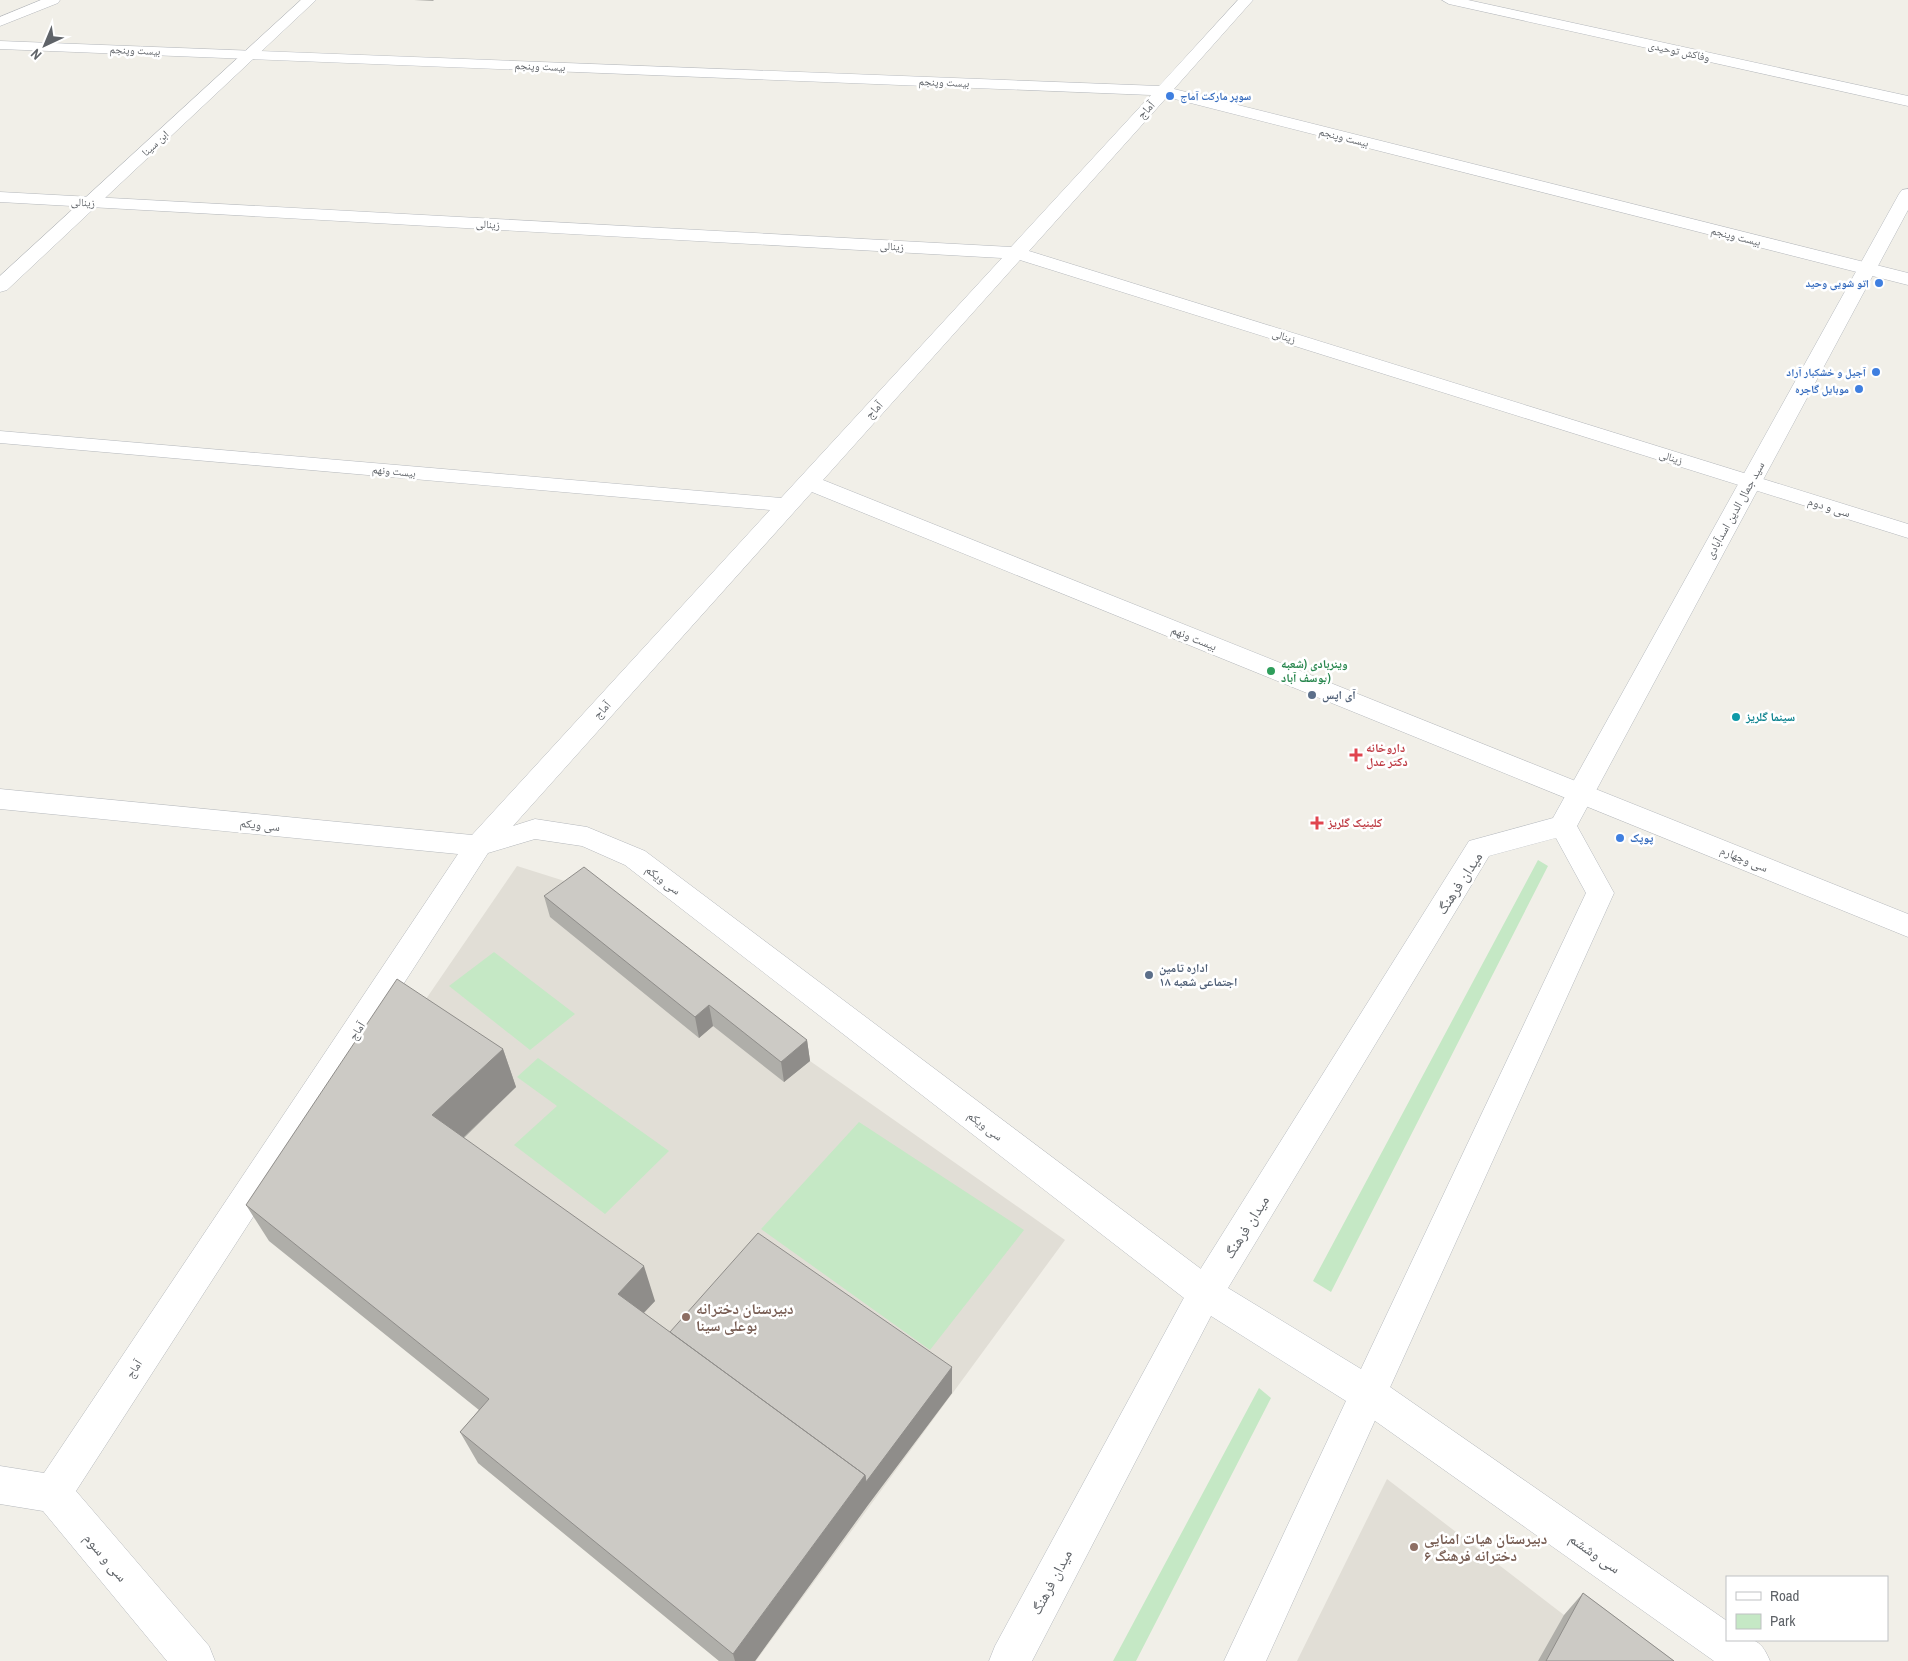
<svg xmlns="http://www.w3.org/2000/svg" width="1908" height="1661" viewBox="0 0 1908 1661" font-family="'Archivo Narrow','Noto Naskh Arabic',sans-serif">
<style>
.education{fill:#e1ded6}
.green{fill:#c5e8c5}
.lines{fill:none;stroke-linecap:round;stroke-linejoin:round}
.minor-casing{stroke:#b5b8bc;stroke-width:1}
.tertiary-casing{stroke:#b5b8bc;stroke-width:1}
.secondary-casing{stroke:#b6babf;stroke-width:1}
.minor{fill:#fff;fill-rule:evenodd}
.tertiary{fill:#fff;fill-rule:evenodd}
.secondary{fill:#fff;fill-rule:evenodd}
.wall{fill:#afaea9}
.shaded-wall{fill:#8f8d8a}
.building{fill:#cccac5;stroke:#8f8d8a}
.shop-dot{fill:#3f7fe0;stroke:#fff;stroke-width:2}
.leisure-dot{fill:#2e9e5b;stroke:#fff;stroke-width:2}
.service-dot{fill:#5c6f8a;stroke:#fff;stroke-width:2}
.culture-dot{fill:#0f9aa8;stroke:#fff;stroke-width:2}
.health-dot{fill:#e0444e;stroke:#fff;stroke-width:2}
.education-dot{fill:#8d6e63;stroke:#fff;stroke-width:2}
.labels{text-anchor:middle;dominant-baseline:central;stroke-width:5;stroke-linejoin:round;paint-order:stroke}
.far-street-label{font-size:11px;fill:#5f6368;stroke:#fff}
.far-shop-label{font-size:11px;font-weight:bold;fill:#366cbe;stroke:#fff;text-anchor:end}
.street-label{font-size:12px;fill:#5f6368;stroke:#fff}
.leisure-label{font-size:12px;font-weight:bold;fill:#27864d;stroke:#fff;text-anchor:start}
.service-label{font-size:12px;font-weight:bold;fill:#4e5e75;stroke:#fff;text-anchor:start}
.culture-label{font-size:12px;font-weight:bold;fill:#0d838f;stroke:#fff;text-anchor:start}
.health-label{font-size:12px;font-weight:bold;fill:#be3a42;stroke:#fff;text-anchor:start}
.shop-label{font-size:12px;font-weight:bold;fill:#366cbe;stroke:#fff;text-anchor:start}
.near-street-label{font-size:15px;fill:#5f6368;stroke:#fff}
.near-education-label{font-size:15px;font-weight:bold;fill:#785e54;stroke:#fff;text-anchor:start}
</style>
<rect width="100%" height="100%" fill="#f1efe8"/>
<path class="education" d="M517,866L590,889L810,1061L1065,1240L756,1661H719L478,1463L506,1432L413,1018Z
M1387,1479L1564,1615L1625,1661H1297Z"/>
<path class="green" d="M1538,860L1548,866L1331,1292L1313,1281Z
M494,952L575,1014L530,1050L449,986Z
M538,1058L669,1151L605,1214L514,1145L557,1106L517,1077Z
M859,1122L1024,1230L930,1350L761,1229Z
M1259,1388L1271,1398L1136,1661H1113Z"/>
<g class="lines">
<g class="minor-casing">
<path id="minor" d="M1238,0H1253L1174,89L1908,273V285L1167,97L1029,251L1908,524V538L1020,260L823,480L1908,914V937L812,492L513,826L535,819L587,827L645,851L1217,1281L1223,1293L1217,1305L1205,1309L1193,1305L625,865L582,846L535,839L488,853L76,1491L209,1646L215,1661H167L43,1511L0,1504V1466L44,1473L458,854L0,809V789L472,835L770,510L0,443V431L781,498L1002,258L0,202V192L1011,247L1151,95L0,49V41L1159,86Z
M1442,0H1468L1908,96V106L1449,4Z
M1367,1375L1380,1380L1727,1621V1640C1752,1640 1759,1635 1770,1661H1714L1354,1406L1349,1393L1354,1380Z"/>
</g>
<g class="tertiary-casing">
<path id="tertiary" d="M41,0H60L58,3L0,26V17Z
M301,0H316L7,290L0,292V276Z"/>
</g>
<g class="secondary-casing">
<path id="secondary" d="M1908,189V210L1577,826L1614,893L1266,1661H1224L1346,1401L1211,1316L1032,1661H989L995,1646L1193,1281L1469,841L1553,818L1899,194L1902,190ZM1556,838L1586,893L1361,1369L1228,1288L1489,856Z"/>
</g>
<use href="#minor" class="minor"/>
<use href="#tertiary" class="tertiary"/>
<use href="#secondary" class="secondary"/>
</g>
<path class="wall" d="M414,0H434L433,1Z
M544,896L807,1040L810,1061L784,1082L713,1026L699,1038L550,917Z
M503,1049L516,1087L464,1138L655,1301L644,1313L670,1332L952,1393L868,1505L755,1661H719L478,1463L460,1432L479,1410L269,1241L246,1205Z
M1583,1593L1674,1661H1538L1564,1615Z"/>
<path class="shaded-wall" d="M709,1005L713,1026L699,1038L695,1017Z
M807,1040L810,1061L784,1082L781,1062Z
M503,1049L516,1087L448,1152L432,1115Z
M644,1266L655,1301L629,1328L618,1294Z
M952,1367V1393L868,1505L755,1661H735L733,1654L865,1475Z"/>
<path class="building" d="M584,867L807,1040L781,1062L709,1005L695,1017L544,896Z
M397,979L503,1049L432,1115L644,1266L618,1294L865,1475L733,1654L460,1432L489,1399L246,1205Z
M758,1233L952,1367L866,1482L865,1475L670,1332Z
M1583,1593L1674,1661H1546Z"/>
<g class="shop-dot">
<circle cx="1170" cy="96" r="5"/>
<circle cx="1879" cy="283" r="5"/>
<circle cx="1876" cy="372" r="5"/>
<circle cx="1859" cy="389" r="5"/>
<circle cx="1620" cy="838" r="5"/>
</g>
<circle class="leisure-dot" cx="1271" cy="671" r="5"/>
<g class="service-dot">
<circle cx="1312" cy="695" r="5"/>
<circle cx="1149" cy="975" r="5"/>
</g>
<circle class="culture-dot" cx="1736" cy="717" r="5"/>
<g class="health-dot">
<path d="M1353.5 747.5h5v5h5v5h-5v5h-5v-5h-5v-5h5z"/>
<path d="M1314.5 815.5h5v5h5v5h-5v5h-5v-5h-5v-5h5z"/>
</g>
<g class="education-dot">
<circle cx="686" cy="1317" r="5"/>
<circle cx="1414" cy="1547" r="5"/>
</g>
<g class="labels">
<g class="far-street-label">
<text transform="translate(135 50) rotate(2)">بیست وپنجم</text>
<text transform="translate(1679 51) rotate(12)">وفاکش توحیدی</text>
<text transform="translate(540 66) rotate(2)">بیست وپنجم</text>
<text transform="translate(944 82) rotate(2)">بیست وپنجم</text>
<text transform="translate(1344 137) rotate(14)">بیست وپنجم</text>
<text transform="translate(155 143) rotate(-43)">ابن سینا</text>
<text transform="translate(83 202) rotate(3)">زینالی</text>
<text transform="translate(488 224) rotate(3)">زینالی</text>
<text transform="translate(1736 236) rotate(14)">بیست وپنجم</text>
<text transform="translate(892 246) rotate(3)">زینالی</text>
<text transform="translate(1284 336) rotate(17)">زینالی</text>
<text transform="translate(1671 457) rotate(17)">زینالی</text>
<text transform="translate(394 471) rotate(5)">بیست ونهم</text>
</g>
<g class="far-shop-label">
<text x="1180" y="96" text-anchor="start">سوپر مارکت آماج</text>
<text x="1869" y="283">اتو شویی وحید</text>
<text x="1866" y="372">آجیل و خشکبار آراد</text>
<text x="1849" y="389">موبایل گاجره</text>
</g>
<g class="street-label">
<text transform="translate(1146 110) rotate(-48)">آماج</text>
<text transform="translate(874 410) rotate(-48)">آماج</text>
<text transform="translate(1829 507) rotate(17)">سی و دوم</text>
<text transform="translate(1735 510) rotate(-61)">سید جمال الدین اسدآبادی</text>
<text transform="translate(1194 638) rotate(22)">بیست ونهم</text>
<text transform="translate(602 710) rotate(-48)">آماج</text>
<text transform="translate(260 825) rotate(6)">سی ویکم</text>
<text transform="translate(1744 859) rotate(22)">سی وچهارم</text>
<text transform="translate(663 880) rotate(37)">سی ویکم</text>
<text transform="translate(357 1031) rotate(-57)">آماج</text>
<text transform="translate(985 1126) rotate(37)">سی ویکم</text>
<text transform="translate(134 1369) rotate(-57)">آماج</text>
</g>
<g class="leisure-label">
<text x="1281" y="664">وینربادی (شعبه<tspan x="1281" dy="14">یوسف آباد)</tspan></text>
</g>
<g class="service-label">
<text x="1322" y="695">آی اپس</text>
<text x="1159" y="968">اداره تامین<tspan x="1159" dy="14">اجتماعی شعبه ۱۸</tspan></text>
</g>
<g class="culture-label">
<text x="1746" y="717">سینما گلریز</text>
</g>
<g class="health-label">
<text x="1366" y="748">داروخانه<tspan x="1366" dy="14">دکتر عدل</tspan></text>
<text x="1328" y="823">کلینیک گلریز</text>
</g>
<g class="shop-label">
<text x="1630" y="838">پوپک</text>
</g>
<g class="near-street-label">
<text transform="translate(1459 883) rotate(-57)">میدان فرهنگ</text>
<text transform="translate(1246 1227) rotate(-58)">میدان فرهنگ</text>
<text transform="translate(1595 1553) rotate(35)">سی وششم</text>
<text transform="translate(106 1557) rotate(50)">سی و سوم</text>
<text transform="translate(1051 1582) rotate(-62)">میدان فرهنگ</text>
</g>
<g class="near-education-label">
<text x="696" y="1308">دبیرستان دخترانه<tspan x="696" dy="17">بوعلی سینا</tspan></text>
<text x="1424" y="1538">دبیرستان هیات امنایی<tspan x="1424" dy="17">دخترانه فرهنگ ۶</tspan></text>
</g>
</g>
<rect x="1726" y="1576" width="162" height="65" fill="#ffffff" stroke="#bfc1c3"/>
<rect x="1736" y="1592" width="25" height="8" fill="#ffffff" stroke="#bfc1c3"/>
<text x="1770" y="1601" font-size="15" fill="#5f6368">Road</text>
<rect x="1736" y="1614" width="25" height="15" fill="#c5e8c5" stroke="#bfc1c3"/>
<text x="1770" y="1626" font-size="15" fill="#5f6368">Park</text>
<g transform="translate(45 45) rotate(224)" stroke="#ffffff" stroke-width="4" paint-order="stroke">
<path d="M0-4L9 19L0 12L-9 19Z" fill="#5f6368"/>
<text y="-8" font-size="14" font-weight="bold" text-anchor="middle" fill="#5f6368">N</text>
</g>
</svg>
